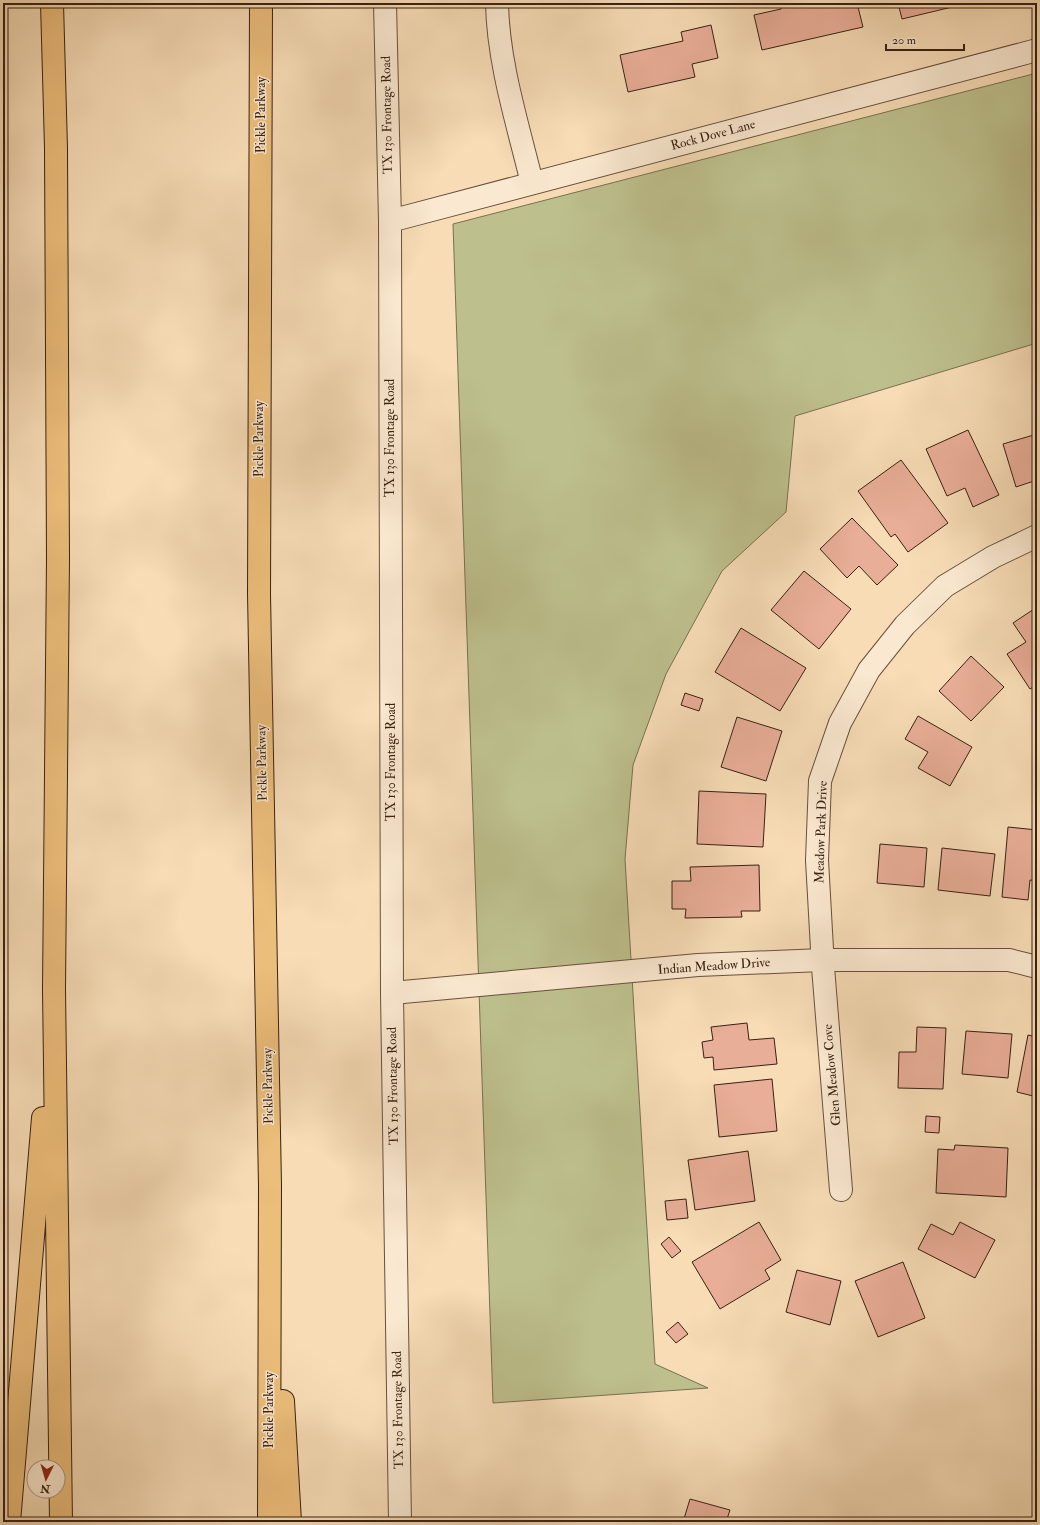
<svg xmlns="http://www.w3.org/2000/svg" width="1040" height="1525" viewBox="0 0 1040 1525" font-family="'IM FELL Double Pica',serif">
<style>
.green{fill:#bdc08d;stroke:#7a7050}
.building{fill:#e9ae98;stroke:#382113}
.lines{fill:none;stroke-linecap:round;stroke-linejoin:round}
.minor-casing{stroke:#68503c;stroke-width:24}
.highway-casing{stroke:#382113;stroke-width:24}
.minor{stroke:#fae8d0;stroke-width:22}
.highway{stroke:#ecbe7b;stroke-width:22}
.labels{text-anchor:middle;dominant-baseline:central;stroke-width:3;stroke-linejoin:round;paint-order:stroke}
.street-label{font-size:13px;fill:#382113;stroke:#fae8d0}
</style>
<rect width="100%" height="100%" fill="#f7dcb6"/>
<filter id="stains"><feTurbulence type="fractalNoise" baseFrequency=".005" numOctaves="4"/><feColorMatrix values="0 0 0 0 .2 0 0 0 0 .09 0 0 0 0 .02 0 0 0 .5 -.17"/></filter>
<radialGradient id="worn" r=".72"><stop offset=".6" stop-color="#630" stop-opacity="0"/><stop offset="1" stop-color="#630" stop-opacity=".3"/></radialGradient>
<path class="green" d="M1037,73V343L795,416L786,512L722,571L666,674L633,765L625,859L655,1364L708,1388L493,1403L453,224Z"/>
<path class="building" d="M780,3H857L863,27L762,50L754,15L781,9Z
M898,3H969L902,19Z
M711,25L718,58L692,64L695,77L628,92L620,55L683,41L681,32Z
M968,430L999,495L973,507L965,488L947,496L926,449Z
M1037,434V480L1016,487L1003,444Z
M901,460L948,523L908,552L895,534L891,537L858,491Z
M852,518L898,565L877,585L859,566L847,578L820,549Z
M804,571L851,609L819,649L771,610Z
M1034,609L1037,613V685L1030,689L1007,654L1026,642L1013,623Z
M741,628L806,668L780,711L715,672Z
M971,656L1004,687L971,721L939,691Z
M685,693L703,699L699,711L681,705Z
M918,716L972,747L950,786L918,768L928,752L905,739Z
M737,717L782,731L766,781L721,767Z
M699,791L766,794L763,847L697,844Z
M1008,827L1037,830V881L1030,880L1028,900L1002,897Z
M880,844L927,848L924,887L877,883Z
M942,848L995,854L990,896L938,890Z
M759,865L760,911H741L742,917L685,918L686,909H672V881H691L690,867Z
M747,1023L749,1040L774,1038L777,1064L714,1070L713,1057L704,1058L702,1042L713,1040L711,1027Z
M917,1027L946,1028L943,1089L898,1088L899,1052H916Z
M966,1031L1012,1034L1008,1078L962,1074Z
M1028,1035L1037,1037V1097L1017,1092Z
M772,1079L777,1131L719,1137L714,1085Z
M926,1116L940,1117L939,1133L925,1132Z
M955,1145L1008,1148L1006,1197L936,1193L938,1149L954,1150Z
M748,1151L755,1201L695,1210L688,1160Z
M686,1199L688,1218L667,1220L665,1201Z
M759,1222L781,1260L765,1270L770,1279L720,1309L692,1262Z
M960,1222L995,1240L975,1278L918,1249L931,1224L953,1235Z
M669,1237L681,1251L672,1258L661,1244Z
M903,1262L925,1318L878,1337L855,1281Z
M797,1270L841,1281L830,1325L786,1312Z
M678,1322L688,1334L676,1343L666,1332Z
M690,1499L730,1510L726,1522H683Z"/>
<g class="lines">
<g class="minor-casing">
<path id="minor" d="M385,3L390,221L392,993L400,1522
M497,3C498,63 518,125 532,183
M390,221L1037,50
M392,993L698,965L822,960H1009L1037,967
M841,1190L823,967L817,860L820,781L840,723L869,670L905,625L945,586L993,557L1037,536"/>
</g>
<g class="highway-casing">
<path id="highway" d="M52,3L56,148L58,558L54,989L61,1522
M261,3L259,594L270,1186L269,1522
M283,1401L290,1522
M9,1522L43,1118"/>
</g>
<use href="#minor" class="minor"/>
<use href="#highway" class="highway"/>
</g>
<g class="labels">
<g class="street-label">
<text transform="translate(261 115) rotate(-90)">Pickle Parkway</text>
<text transform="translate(387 115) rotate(-91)">TX 130 Frontage Road</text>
<text transform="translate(713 135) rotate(-15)">Rock Dove Lane</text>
<text transform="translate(390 438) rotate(-90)">TX 130 Frontage Road</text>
<text transform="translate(259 439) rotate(-90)">Pickle Parkway</text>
<text transform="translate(391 762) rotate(-90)">TX 130 Frontage Road</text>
<text transform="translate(262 763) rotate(-91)">Pickle Parkway</text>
<text transform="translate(821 832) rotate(-88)">Meadow Park Drive</text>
<text transform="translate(714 966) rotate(-4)">Indian Meadow Drive</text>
<text transform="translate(832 1075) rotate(-95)">Glen Meadow Cove</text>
<text transform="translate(268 1086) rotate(-91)">Pickle Parkway</text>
<text transform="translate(393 1086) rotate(-91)">TX 130 Frontage Road</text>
<text transform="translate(269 1410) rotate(-90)">Pickle Parkway</text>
<text transform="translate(398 1410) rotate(-91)">TX 130 Frontage Road</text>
</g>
</g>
<rect width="1040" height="1525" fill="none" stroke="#f7dcb6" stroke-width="16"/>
<rect x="4" y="4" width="1032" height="1517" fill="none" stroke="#382113" stroke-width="2"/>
<rect x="8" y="8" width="1024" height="1509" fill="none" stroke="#382113"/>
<g transform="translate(46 1479) rotate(185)"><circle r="19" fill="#fae8d0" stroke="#ac9884"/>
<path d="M0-3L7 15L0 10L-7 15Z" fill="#8f2418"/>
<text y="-6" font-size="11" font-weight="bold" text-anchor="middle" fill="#382113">N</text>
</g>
<path d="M886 44v6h78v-6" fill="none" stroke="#382113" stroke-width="2"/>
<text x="892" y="44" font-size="12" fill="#382113" stroke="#fae8d0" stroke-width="3" paint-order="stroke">20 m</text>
<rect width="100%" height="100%" filter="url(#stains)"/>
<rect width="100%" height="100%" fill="url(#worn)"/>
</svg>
